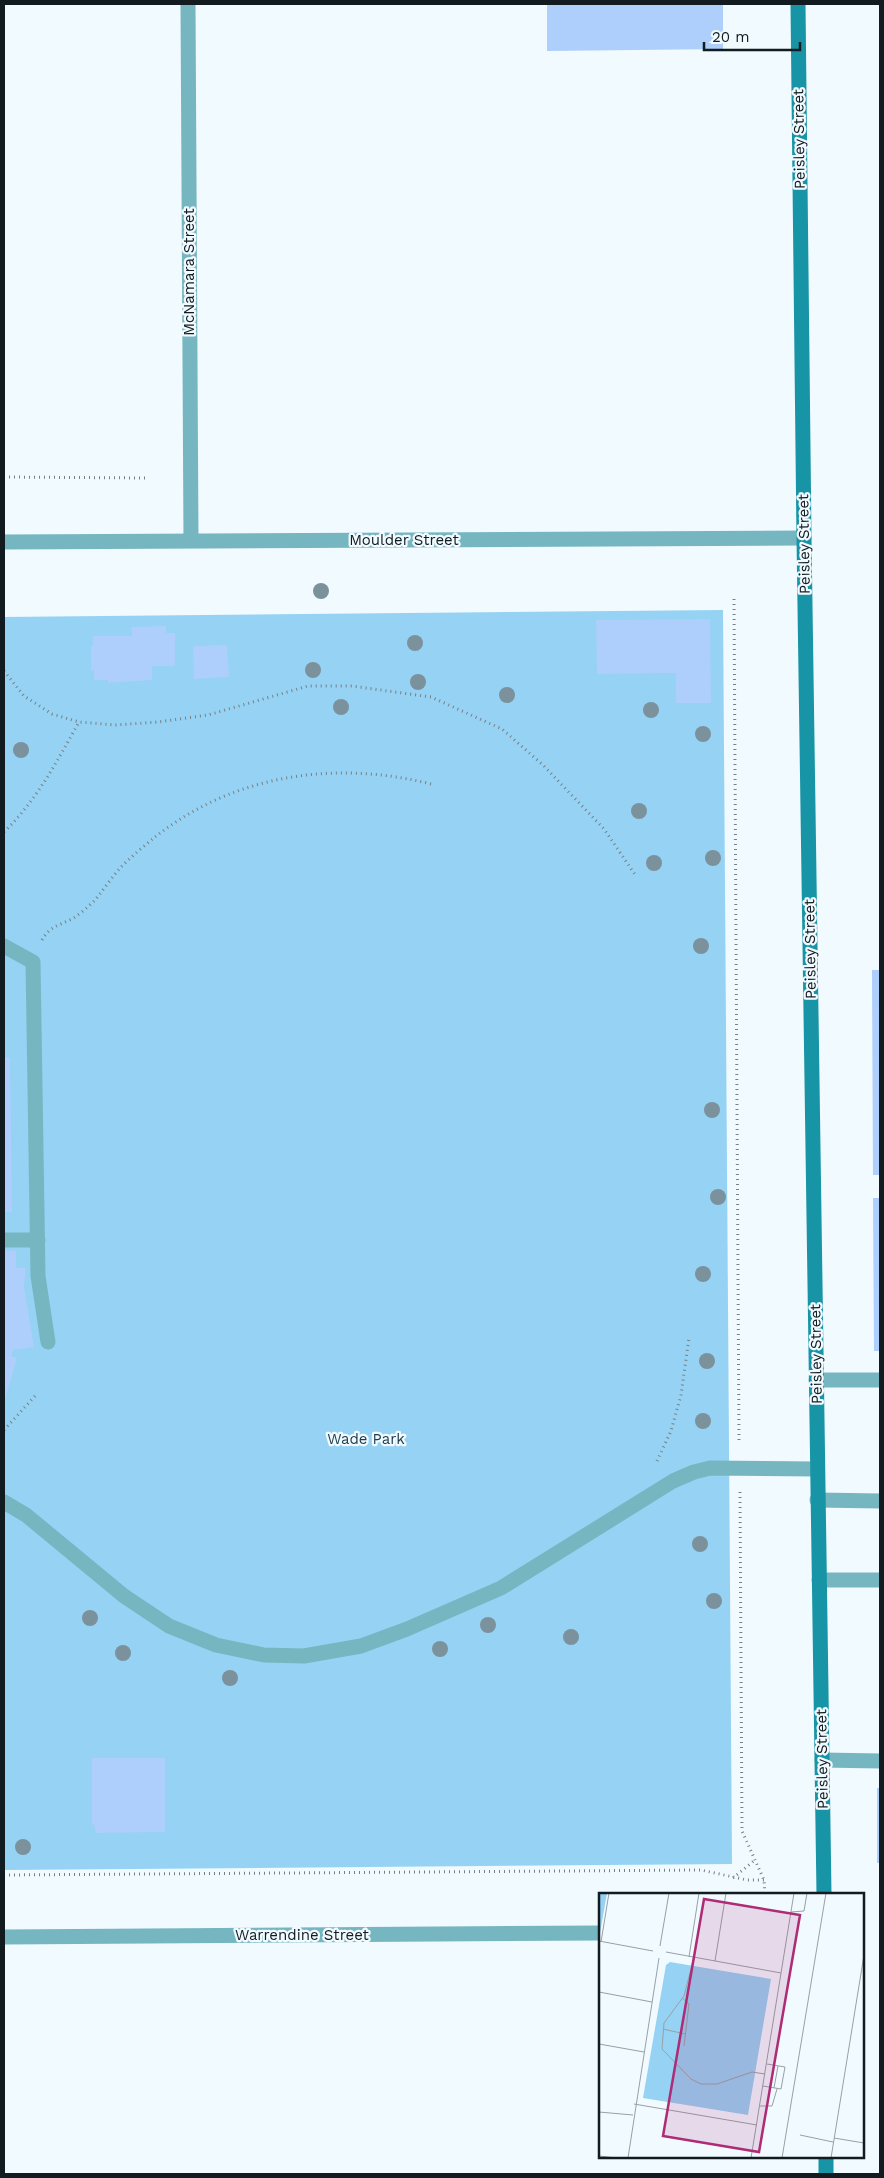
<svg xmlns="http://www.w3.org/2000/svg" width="884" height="2178" viewBox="0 0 884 2178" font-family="'Work Sans',sans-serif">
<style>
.green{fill:#95d2f4}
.building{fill:#aecefb}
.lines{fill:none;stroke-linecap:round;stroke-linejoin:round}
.path{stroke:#778185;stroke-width:3;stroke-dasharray:1 4;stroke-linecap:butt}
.service{stroke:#76b6c1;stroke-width:15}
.minor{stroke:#76b6c1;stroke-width:15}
.secondary{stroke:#1794a5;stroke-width:15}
.tree{fill:#7b919c}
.labels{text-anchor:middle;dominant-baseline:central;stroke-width:4.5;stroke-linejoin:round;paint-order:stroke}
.street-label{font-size:15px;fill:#121b1f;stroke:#f0faff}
.park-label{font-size:15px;fill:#1b3b4b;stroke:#f0faff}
.inset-road{fill:none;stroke:#97a1a5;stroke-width:1}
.view{fill:#ae2b75;fill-opacity:0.15;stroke:#ae2b75;stroke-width:2.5}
.inset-edge{fill:none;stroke:#121b1f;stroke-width:2.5}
</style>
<rect width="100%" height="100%" fill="#f0faff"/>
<path class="green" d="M723,610L732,1864L4,1870V617Z"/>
<path class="building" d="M547,4H723V49L547,51Z
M710,619L711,703H676V673L597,674L596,620Z
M166,626V633H175V666H152V680L108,683V680H94V670L91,671V646H93V636H132L131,627Z
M227,645L229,677L194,679L193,646Z
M872,970H880V1175H873Z
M10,1057L12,1212H4V1058Z
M873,1198H880V1351H874Z
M16,1250V1268H26L24,1286L34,1347L13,1350L11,1356L17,1358L4,1403V1251Z
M92,1758H165V1832L96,1833L94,1824L92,1825Z
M877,1788H880V1863H877Z"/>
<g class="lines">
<path class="path" d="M4,477L146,478
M734,599L739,1443
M4,671L24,696L52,714L79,722L115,725L158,722L208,715L308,686H352L431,697L502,729L543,765L604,829L636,876
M4,832C37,800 57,761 79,722
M42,940C49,927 59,925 72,919C80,914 88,907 95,900C104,889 112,877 121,867C131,857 144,846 155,837C235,774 335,760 431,784
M4,1430L36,1395
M657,1461L671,1431L681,1395L689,1338
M740,1492L742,1831L764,1880L765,1894
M4,1875L701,1870L747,1880H764
M733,1878L755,1860"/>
<path class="service" d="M4,946L33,962L38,1276L48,1342
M4,1240H38
M816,1380H880
M817,1500L880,1501
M4,1502L26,1515L124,1596L169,1626L216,1645L264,1655L304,1656L361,1646L407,1629L501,1588L673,1481L694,1472L710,1468L817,1469
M819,1580H880
M822,1760L880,1761"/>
<path class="minor" d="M188,4L191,541
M4,542L804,538
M4,1937L600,1933"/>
<path class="secondary" d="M798,4L804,538L824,1894
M826,2157V2174"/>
</g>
<g class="tree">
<circle cx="321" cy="591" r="8"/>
<circle cx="415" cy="643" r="8"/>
<circle cx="313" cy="670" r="8"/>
<circle cx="418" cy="682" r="8"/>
<circle cx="507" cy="695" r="8"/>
<circle cx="341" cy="707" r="8"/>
<circle cx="651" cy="710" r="8"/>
<circle cx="703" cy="734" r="8"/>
<circle cx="21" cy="750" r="8"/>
<circle cx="639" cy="811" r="8"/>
<circle cx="713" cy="858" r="8"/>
<circle cx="654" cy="863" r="8"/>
<circle cx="701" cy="946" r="8"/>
<circle cx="712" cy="1110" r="8"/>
<circle cx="718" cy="1197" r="8"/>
<circle cx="703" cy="1274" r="8"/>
<circle cx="707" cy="1361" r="8"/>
<circle cx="703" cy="1421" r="8"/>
<circle cx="700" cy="1544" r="8"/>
<circle cx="714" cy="1601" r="8"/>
<circle cx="90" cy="1618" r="8"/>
<circle cx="488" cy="1625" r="8"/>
<circle cx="571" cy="1637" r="8"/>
<circle cx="440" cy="1649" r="8"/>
<circle cx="123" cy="1653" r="8"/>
<circle cx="230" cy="1678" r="8"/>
<circle cx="23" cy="1847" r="8"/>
</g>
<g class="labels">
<g class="street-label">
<text transform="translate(799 139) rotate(-91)">Peisley Street</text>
<text transform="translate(189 272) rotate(-90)">McNamara Street</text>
<text x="404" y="540">Moulder Street</text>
<text transform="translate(804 544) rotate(-91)">Peisley Street</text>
<text transform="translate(810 949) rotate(-91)">Peisley Street</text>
<text transform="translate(816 1354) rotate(-91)">Peisley Street</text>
<text transform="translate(822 1759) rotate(-91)">Peisley Street</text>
<text x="302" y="1935">Warrendine Street</text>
</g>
<g class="park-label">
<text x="366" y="1439">Wade Park</text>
</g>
</g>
<g transform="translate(599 1893)">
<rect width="265" height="265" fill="#f0faff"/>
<path d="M0,0H8L1,40H0ZM71,69L172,86L149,222L44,205L67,72Z" fill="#95d2f4"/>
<path class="inset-road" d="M192,19L205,18L208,0M0,48L54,58M2,49L10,0M61,53L70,0M67,59L182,80M90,64L100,0M95,64L85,103L65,130L63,156L92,186L102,191H118L153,179L166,181M116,68L127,0M0,99L53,109M83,105L90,111L85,153M64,136L86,141M0,151L45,159M164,193L182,196L186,174L168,171M175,195L179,173M35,211L158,232M161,213H173L178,196M0,219L34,222M201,242L234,249M235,245L265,250M0,263L18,265M29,265L60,65M152,265L195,0M183,265L227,0M232,265L265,62"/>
<path class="view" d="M105,6L201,22L160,259L64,243Z"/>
<rect width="265" height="265" class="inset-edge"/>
</g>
<rect width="884" height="2178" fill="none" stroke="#121b1f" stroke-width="10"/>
<path d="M704 42v8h96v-8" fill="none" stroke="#121b1f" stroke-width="2.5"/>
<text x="712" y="42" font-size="15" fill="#121b1f" stroke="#f0faff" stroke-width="4" paint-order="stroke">20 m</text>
</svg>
